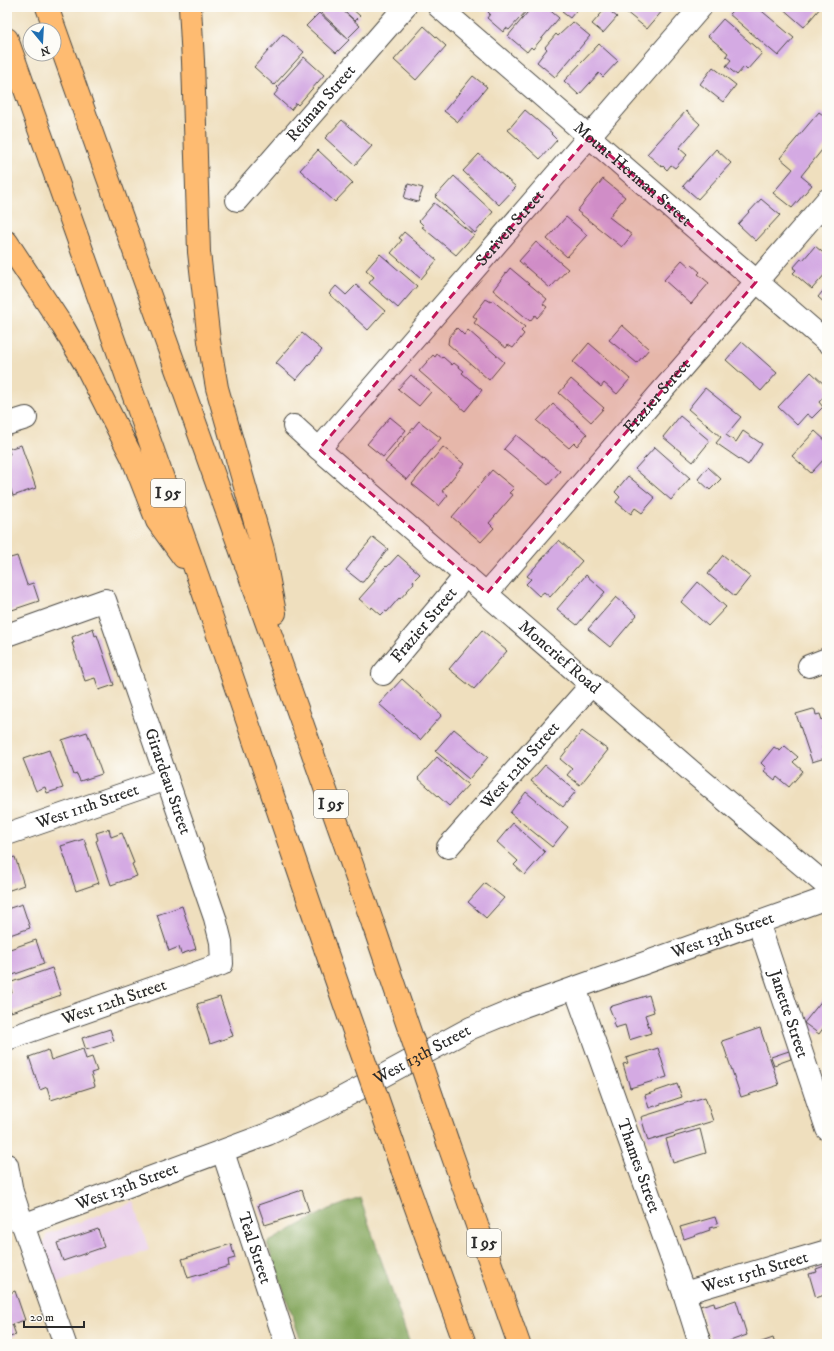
<svg xmlns="http://www.w3.org/2000/svg" width="834" height="1351" viewBox="0 0 834 1351" font-family="'IM FELL DW Pica',serif">
<style>
.built{fill:#ebd1eb}
.forest{fill:#83a65c;stroke:#576844}
.building{fill:#d4aae3}
.lines{fill:none;stroke-linecap:round;stroke-linejoin:round}
.service-casing{stroke:#484641;stroke-width:12}
.minor-casing{stroke:#484641;stroke-width:24}
.tertiary-casing{stroke:#484641;stroke-width:24}
.motorway-casing{stroke:#484641;stroke-width:24}
.service{stroke:#fff;stroke-width:11}
.minor{stroke:#fff;stroke-width:22}
.tertiary{stroke:#fff;stroke-width:22}
.motorway{stroke:#febb71;stroke-width:22}
.motorway-bridge-casing{stroke:#484641;stroke-width:24;stroke-linecap:butt}
.motorway-bridge{stroke:#febb71;stroke-width:22}
.marked{fill:#c2185b;fill-opacity:0.2;stroke:#c2185b;stroke-width:3;stroke-dasharray:8 5;stroke-linejoin:round}
.labels{text-anchor:middle;dominant-baseline:central;stroke-width:3.5;stroke-linejoin:round;paint-order:stroke}
.shield{fill:#fdfcf7;stroke:#6a6a68;stroke-width:1}
.shield-label{font-size:16px;font-weight:bold;fill:#2b2b2b}
.street-label{font-size:17px;fill:#2b2b2b;stroke:#fdfcf7}
</style>
<rect width="100%" height="100%" fill="#fdfcf7"/>
<filter id="ink" filterUnits="userSpaceOnUse"><feTurbulence type="fractalNoise" baseFrequency=".025" numOctaves="2"/><feDisplacementMap in="SourceGraphic" scale="8" xChannelSelector="R" yChannelSelector="G"/><feConvolveMatrix kernelMatrix="1 2 1 2 8 2 1 2 1" color-interpolation-filters="sRGB"/></filter>
<filter id="wash" filterUnits="userSpaceOnUse"><feTurbulence type="fractalNoise" baseFrequency=".012" numOctaves="4" result="noise"/><feDisplacementMap in="SourceGraphic" scale="16" xChannelSelector="R" yChannelSelector="G"/><feGaussianBlur stdDeviation="0.9" result="paint"/><feColorMatrix in="noise" values="0 0 0 0 0 0 0 0 0 0 0 0 0 0 0 0 0 1.4 0 .05"/><feComposite in="paint" operator="in"/></filter>
<g filter="url(#wash)">
<rect width="100%" height="100%" fill="#efdfbe"/>
<path class="built" d="M134,1202L149,1250L54,1284L41,1248L47,1234Z"/>
<path class="forest" d="M360,1198L410,1344H302L267,1243L327,1210Z"/>
<g id="blocks">
<path class="building" d="M324,7H339L360,26L348,38L320,12Z
M340,7H350L360,16L355,21Z
M492,7H530L509,30L506,28L503,32L487,18L490,14L488,12Z
M532,7H546L559,18L533,49L531,47L527,52L508,36Z
M566,7H579L570,18L562,12Z
M620,7H659L663,10L647,29Z
M736,7H757L794,38L778,56L729,14Z
M781,7H821L804,27Z
M606,8L617,17L603,33L592,24Z
M319,13L349,40L336,53L306,26Z
M723,19L762,53L747,70L744,67L737,75L726,66L731,60L726,56L728,53L708,36Z
M573,22L590,36L555,77L537,62L547,49L545,47L556,34L558,36Z
M424,26L446,46L416,80L394,60Z
M283,34L304,52L274,85L254,67Z
M599,44L618,61L603,77L599,73L579,95L564,81Z
M304,57L324,75L298,105L296,103L291,110L274,95L279,89L277,87Z
M713,67L736,85L723,102L700,84Z
M473,76L487,87L458,122L444,111Z
M525,110L552,133L551,134L557,140L540,159L508,130Z
M686,111L700,124L679,148L687,155L675,168L671,165L667,170L663,166L662,167L647,154Z
M819,112L827,118V146L826,145L801,176L812,185L792,208L773,193L793,169L780,158Z
M342,120L372,146L355,165L325,138Z
M716,149L731,163L698,199L683,186Z
M318,150L353,183L335,202L300,170Z
M479,154L516,187L499,205L463,171Z
M454,176L493,212L475,233L435,197Z
M603,179L625,197L609,217L632,235L622,247L577,211Z
M408,184L423,188L418,202L404,198Z
M761,199L780,215L756,241L738,224Z
M434,203L474,235L456,255L422,227L424,226L419,221Z
M566,217L587,235L567,257L547,239Z
M404,232L437,260L421,279L391,253L402,240L399,238Z
M536,242L568,269L550,288L519,261Z
M815,246L827,256V272L812,289L793,273L796,270L793,268L801,259L803,260Z
M380,254L417,286L398,308L369,283L374,277L366,270Z
M682,260L690,267L692,265L700,272L698,274L709,283L691,304L664,280Z
M510,268L547,299L543,304L547,307L537,318L535,315L530,321L493,290Z
M356,285L385,311L368,330L329,294L336,286L346,295Z
M827,286V305L818,297Z
M486,299L491,302L492,300L525,327L521,331L524,334L513,348L508,345L506,348L474,323L477,319L473,316Z
M622,325L649,349L637,363L609,340Z
M457,328L464,335L468,330L504,362L489,380L448,344L449,337Z
M302,333L322,350L296,380L276,363Z
M742,342L777,373L761,391L726,360Z
M589,343L630,379L617,394L604,383L601,387L573,362Z
M437,354L442,358L443,357L452,365L454,363L464,371L462,373L482,390L465,411L419,371L433,355L435,357Z
M811,372L827,387V393L819,402L823,407L812,418L807,414L797,425L778,407Z
M411,375L431,392L419,406L398,389Z
M571,379L604,408L591,422L559,393Z
M705,388L741,417L726,435L736,442L743,431L762,444L748,465L716,443L721,437L688,409Z
M553,404L587,434L577,446L574,443L569,448L537,421Z
M680,416L710,441L693,462L663,437Z
M390,417L406,430L383,457L367,444Z
M419,421L441,438L407,480L385,462Z
M815,431L827,442V456L811,473L792,456Z
M516,435L560,471L548,485L504,449Z
M21,445L36,488L13,496L7,477V455L10,454L8,449Z
M443,447L464,464L442,491L448,495L439,506L412,484Z
M655,447L690,478L671,500L635,469Z
M708,467L721,479L710,490L698,479Z
M492,470L514,488L509,493L513,495L489,523L494,528L481,542L452,517Z
M628,476L655,498L642,513L635,508L631,514L616,502L620,497L615,492Z
M373,537L388,549L363,582H361L346,570Z
M559,540L582,561L550,597L544,592L539,596L526,584L531,579L527,576Z
M398,555L420,574L413,581L414,583L400,599L399,598L387,612L385,611L381,615L372,607L371,609L359,599L375,581L374,579L386,566L387,567Z
M723,555L750,577L735,596L708,574Z
M17,556L27,585L33,583L39,601L9,611L7,604V559Z
M586,575L605,592L577,625L557,609Z
M698,582L726,607L708,626L681,602Z
M616,597L637,615L610,647L588,629Z
M93,628L95,636L97,635L114,685L99,690L95,678L85,681L72,643H74L72,637Z
M482,630L507,651L474,689L449,669Z
M402,679L442,715L420,740L379,704Z
M813,709L815,710L816,715L820,714L822,720L826,718L827,722V745L822,747L825,758L812,762L796,714Z
M454,729L488,757L469,779L435,751Z
M582,731L608,750L580,785L567,775L572,769L560,759Z
M87,732L102,774L80,781L77,774L74,775L62,740Z
M785,746L798,757L793,762L803,771L789,787L777,777L775,780L764,771L766,768L761,763L774,747L780,751Z
M49,750L63,788L47,793L45,787L36,791L23,759Z
M437,757L468,785L449,806L418,778Z
M545,765L576,791L563,807L531,781Z
M526,792L568,827L552,847L510,813Z
M513,823L545,852L525,875L514,865L518,861L497,842Z
M109,829L111,837L122,833L134,863L132,864L137,876L111,885L96,841L98,840L96,833Z
M84,839L99,883L76,891L61,846Z
M15,857L24,885L7,891V859Z
M485,883L504,898L486,918L468,902Z
M22,904L30,928L7,936V909Z
M182,906L196,949L181,954L179,947L169,951L157,915Z
M36,940L44,964L7,977V950Z
M52,968L61,995L11,1012L7,999V995L12,993L9,983Z
M827,994V1023L819,1034L804,1023Z
M649,995L654,1012L645,1015L651,1033L629,1040L625,1025L615,1028L613,1023L615,1022L609,1007Z
M220,997L233,1036L210,1044L197,1004Z
M760,1028L779,1085L741,1097L722,1041Z
M110,1029L114,1041L86,1050L82,1038Z
M658,1048L667,1077L630,1088L623,1064L628,1063L626,1058Z
M83,1049L86,1059L92,1057L97,1071L91,1073L95,1086L51,1100L47,1087L40,1090L29,1057L48,1050L51,1060Z
M789,1051L791,1059L774,1065L771,1057Z
M677,1084L682,1097L649,1108L645,1095Z
M705,1097L713,1121L648,1141L641,1117Z
M700,1129L706,1153L673,1163L666,1139Z
M302,1190L309,1211L265,1225L258,1205Z
M715,1217L718,1226L709,1228L710,1230L684,1239L680,1227Z
M98,1229L104,1247L63,1261L57,1243Z
M231,1244L235,1258L228,1260L229,1266L188,1278L182,1259Z
M827,1265V1294L816,1298L809,1274L817,1272L816,1269Z
M15,1291L25,1320L12,1324L16,1335L7,1338V1294Z
M736,1300L747,1335L727,1342V1344H712L700,1306L714,1302L715,1307Z
M773,1338L775,1344H756Z"/>
</g>
</g>
<g filter="url(#ink)">
<use href="#blocks" fill-opacity="0" stroke="#484641" stroke-width="1"/>
<g class="lines">
<g class="service-casing">
<path id="service" d="M7,1224L23,1225"/>
</g>
<g class="minor-casing">
<g id="minor">
<path id="s1" d="M439,7L827,342"/>
<path id="s2" d="M237,200L405,7"/>
<path d="M7,424L26,418"/>
<path id="s3" d="M294,426L319,449L691,771L827,886"/>
<path id="s4" d="M319,449L701,7"/>
<path id="s5" d="M487,593L827,200"/>
<path id="s6" d="M7,635L105,600L215,918L221,942L222,964L7,1039"/>
<path d="M809,666L827,659"/>
<path id="s7" d="M383,674L466,575"/>
<path id="s8" d="M7,834L167,779"/>
<path id="s9" d="M448,847L592,684"/>
<path id="s10" d="M758,922L827,1129"/>
<path id="s11" d="M575,988L684,1293L700,1344"/>
<path id="s12" d="M223,1152L286,1344"/>
<path d="M23,1225L65,1344"/>
<path id="s13" d="M684,1293L827,1251"/>
</g>
</g>
<g class="tertiary-casing">
<g id="tertiary">
<path id="s14" d="M7,1165L12,1192L23,1225L268,1134L329,1105L471,1028L524,1006L827,898"/>
</g>
</g>
<g class="motorway-casing">
<path id="motorway" d="M47,7L288,683L373,924
M190,7L193,61L199,252L209,341L217,388L263,550L275,613
M7,39L198,577L325,948
M7,242L63,327L85,364L132,457L157,521L183,557
M448,1143L519,1344
M402,1169L465,1344"/>
</g>
<use href="#service" class="service"/>
<use href="#minor" class="minor"/>
<use href="#tertiary" class="tertiary"/>
<use href="#motorway" class="motorway"/>
<g class="motorway-bridge-casing">
<path id="motorway-bridge" d="M373,924L448,1143
M325,948L402,1169"/>
</g>
<use href="#motorway-bridge" class="motorway-bridge"/>
</g>
</g>
<path class="marked" d="M589,137L756,282L487,593L319,449Z"/>
<g class="labels">
<g class="shield">
<rect x="151" y="479" width="34" height="28" rx="3"/>
<rect x="314" y="790" width="34" height="28" rx="3"/>
<rect x="467" y="1229" width="34" height="28" rx="3"/>
</g>
<g class="shield-label">
<text x="168" y="493">I 95</text>
<text x="331" y="804">I 95</text>
<text x="484" y="1243">I 95</text>
</g>
<g class="street-label">
<text stroke="none"><textPath href="#s2" startOffset="128">Reiman Street</textPath></text>
<text stroke="none"><textPath href="#s1" startOffset="256">Mount Herman Street</textPath></text>
<text stroke="none"><textPath href="#s4" startOffset="292">Scriven Street</textPath></text>
<text stroke="none"><textPath href="#s5" startOffset="260">Frazier Street</textPath></text>
<text stroke="none"><textPath href="#s7" startOffset="64">Frazier Street</textPath></text>
<text stroke="none"><textPath href="#s3" startOffset="352">Moncrief Road</textPath></text>
<text stroke="none"><textPath href="#s9" startOffset="109">West 12th Street</textPath></text>
<text stroke="none"><textPath href="#s6" startOffset="296">Girardeau Street</textPath></text>
<text stroke="none"><textPath href="#s8" startOffset="85">West 11th Street</textPath></text>
<text stroke="none"><textPath href="#s14" startOffset="821">West 13th Street</textPath></text>
<text transform="translate(114 1002) rotate(-19)">West 12th Street</text>
<text stroke="none"><textPath href="#s10" startOffset="97">Janette Street</textPath></text>
<text stroke="none"><textPath href="#s14" startOffset="497">West 13th Street</textPath></text>
<text stroke="none"><textPath href="#s11" startOffset="189">Thames Street</textPath></text>
<text stroke="none"><textPath href="#s14" startOffset="173">West 13th Street</textPath></text>
<text stroke="none"><textPath href="#s12" startOffset="101">Teal Street</textPath></text>
<text stroke="none"><textPath href="#s13" startOffset="74">West 15th Street</textPath></text>
</g>
</g>
<rect width="834" height="1351" fill="none" stroke="#fdfcf7" stroke-width="24"/>
<g transform="translate(42 42) rotate(162)"><circle r="19" fill="#fdfcf7" stroke="#a9a8a5"/>
<path d="M0-3L7 15L0 10L-7 15Z" fill="#1f6fb2"/>
<text y="-6" font-size="11" font-weight="bold" text-anchor="middle" fill="#2b2b2b">N</text>
</g>
<path d="M24 1321v6h60v-6" fill="none" stroke="#2b2b2b" stroke-width="2"/>
<text x="30" y="1321" font-size="12" fill="#2b2b2b" stroke="#fdfcf7" stroke-width="3" paint-order="stroke">20 m</text>
</svg>
